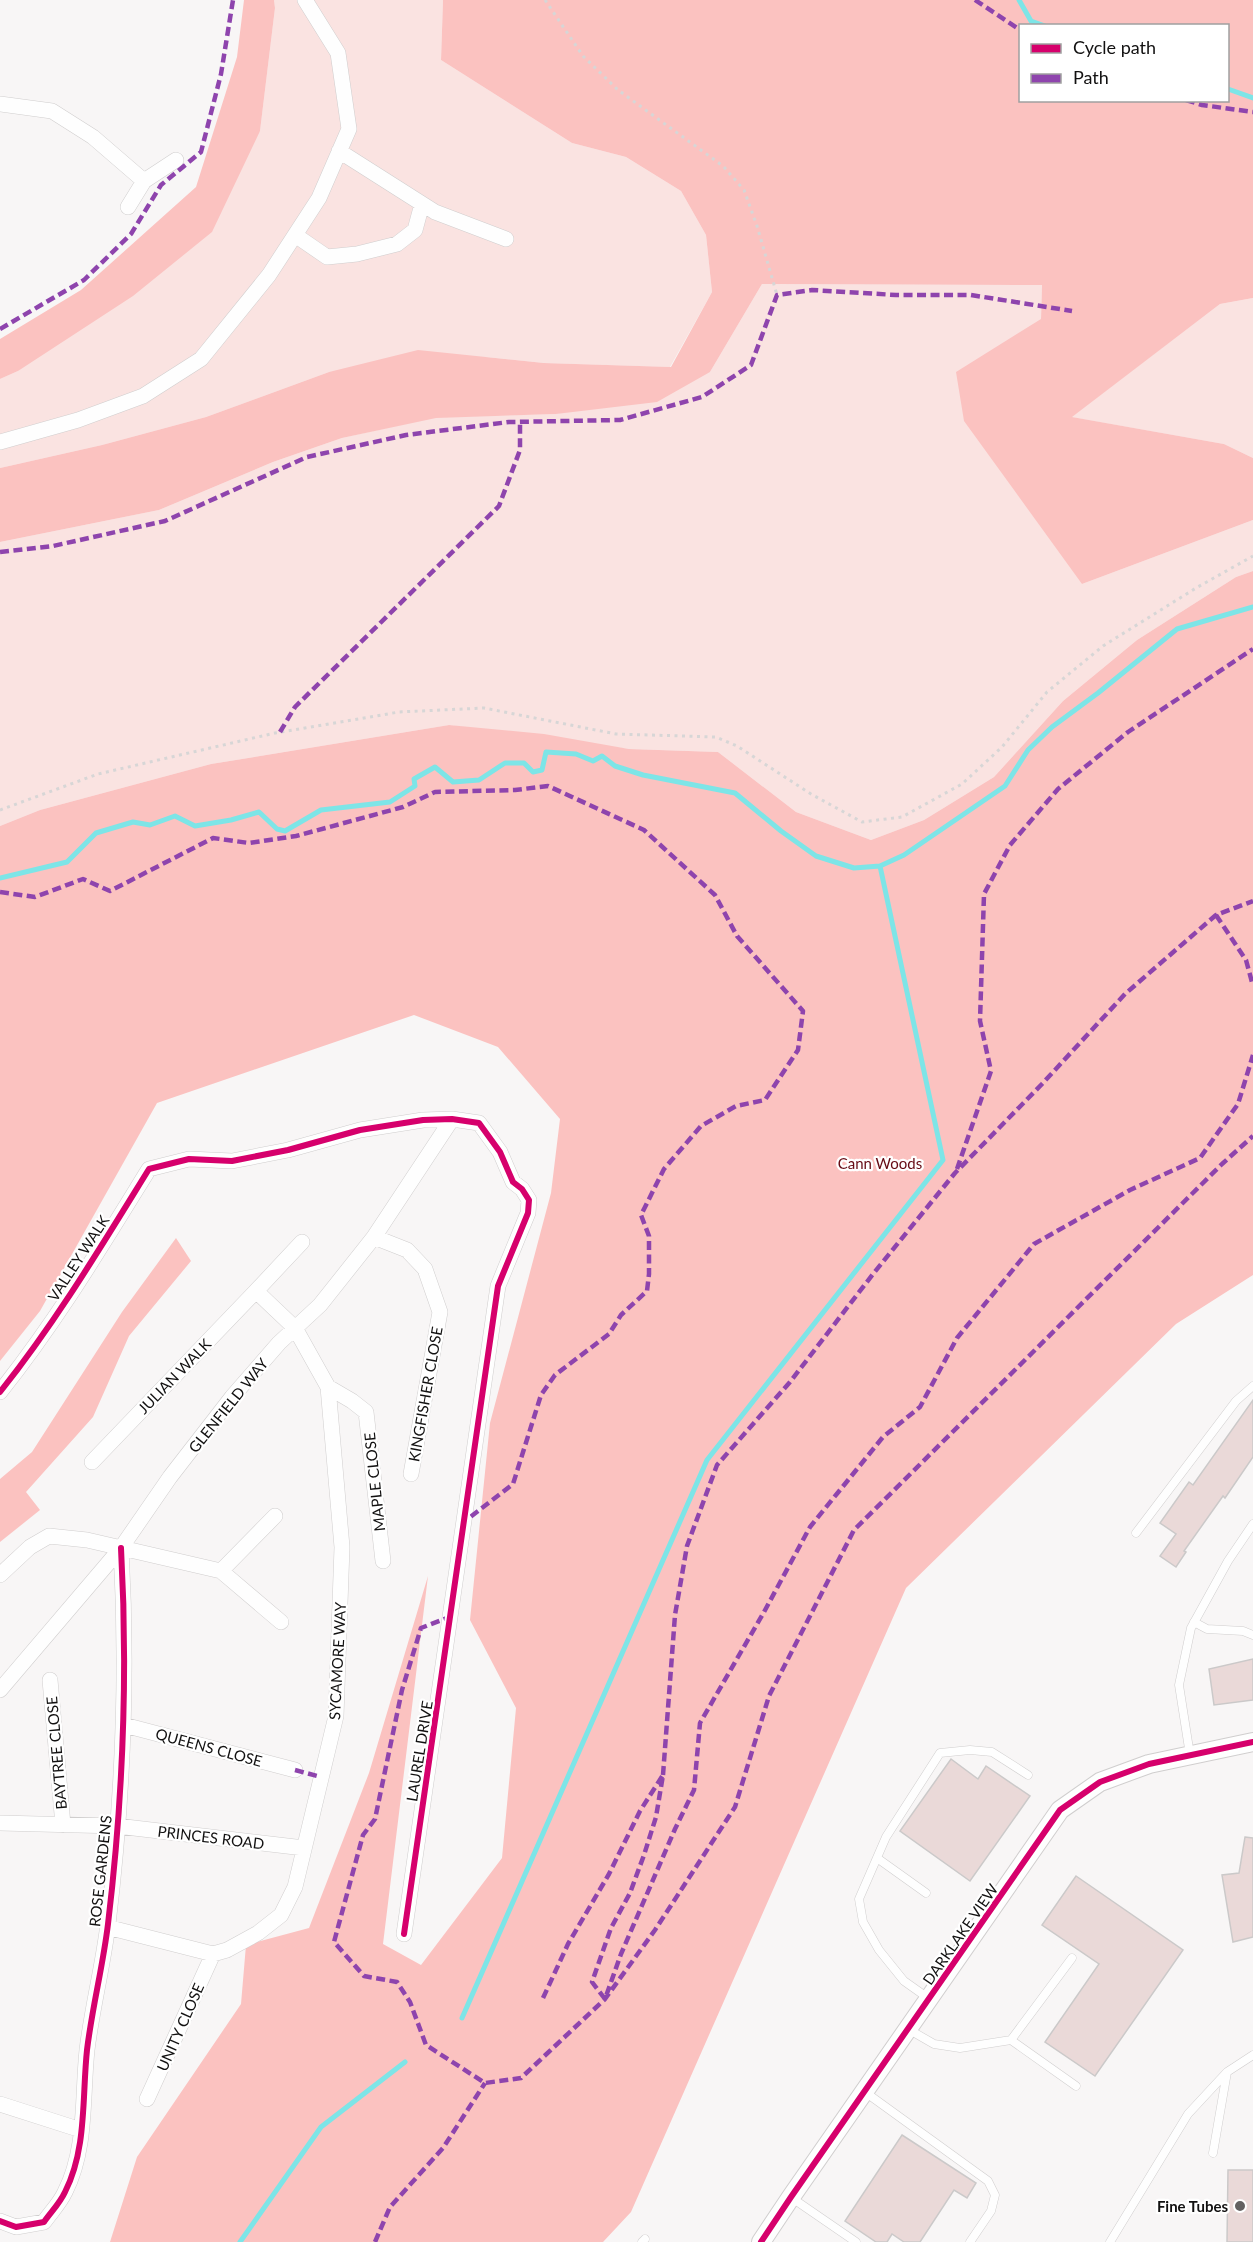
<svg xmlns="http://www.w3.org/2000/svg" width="1253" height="2242" viewBox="0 0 1253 2242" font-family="Lato,sans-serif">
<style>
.green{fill:#fae3e1}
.forest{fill:#fbc2c0;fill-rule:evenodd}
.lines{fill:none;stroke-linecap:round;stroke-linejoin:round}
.stream{stroke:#7de5e7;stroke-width:5}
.building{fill:#ead9d8;stroke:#cbc9c9;stroke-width:1.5}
.service-casing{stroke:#d0cece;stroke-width:9}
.minor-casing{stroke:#d0cece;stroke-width:16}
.tertiary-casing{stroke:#d0cece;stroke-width:20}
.path{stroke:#d7d6d6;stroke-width:3;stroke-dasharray:3 4.5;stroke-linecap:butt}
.service{stroke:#fefefe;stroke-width:8}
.minor{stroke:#fefefe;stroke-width:15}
.tertiary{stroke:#fefefe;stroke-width:18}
.quiet{stroke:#8e44ad;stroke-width:4.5;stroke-dasharray:9 4.5;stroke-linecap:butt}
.cycleway-casing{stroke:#fff;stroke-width:10}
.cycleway{stroke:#d6006c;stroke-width:6}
.poi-dot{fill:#626161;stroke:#fff;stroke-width:2}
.labels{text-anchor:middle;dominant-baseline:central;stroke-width:4.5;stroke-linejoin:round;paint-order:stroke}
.park-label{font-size:15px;fill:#660b14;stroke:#fff}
.street-label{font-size:15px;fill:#121111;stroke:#fff}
.poi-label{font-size:15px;font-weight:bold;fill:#121111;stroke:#fff;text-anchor:end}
</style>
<rect width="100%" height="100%" fill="#f8f6f6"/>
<path class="green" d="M274,0H443L441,60L572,143L626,157L681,191L706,235L712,292L670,367L544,363L486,357L329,372L206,417L102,445L0,468V379L18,371L260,131L275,8Z
M762,284L1042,285L1041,319L1082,584L1253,520V571L1236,577L1137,640L1063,701L994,777L924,820L871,840L796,812L718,752L629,749L449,725L211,764L40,810L0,826V542L159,510L273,462L342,438L436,417L556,414L710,372Z
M1253,298V458L1224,444L1071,417L1220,304Z"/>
<path class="forest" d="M244,0H274L275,8L260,131L212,232L133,296L18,371L0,379V339L81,290L196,187L237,57Z
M443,0H1253V298L1220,304L1072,417L1224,444L1253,458V520L1082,584L964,421L956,372L1041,319L1042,285L762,284L710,372L657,402L556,414L436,418L342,438L273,462L159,510L0,542V468L102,445L206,417L329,372L418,350L544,363L671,367L712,292L706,235L681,191L626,157L572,143L441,60ZM1020,26H1228V100H1020Z
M1253,571V1275L1176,1324L906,1588L631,2212L603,2242H110L137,2157L241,2004L246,1945L309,1928L369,1773L428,1576L383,1944L421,1965L502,1858L516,1708L470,1620L490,1423L551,1193L560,1119L498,1047L414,1015L157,1103L40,1311L0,1361V826L40,810L211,764L449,725L544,734L629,749L718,752L796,812L871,840L924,820L994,777L1063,701L1137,640L1236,577Z
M176,1238L191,1261L129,1336L93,1417L26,1492L40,1510L0,1542V1479L32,1452L122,1312Z"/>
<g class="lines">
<path class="stream" d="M1019,0L1031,21L1045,26
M1228,89L1253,98
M0,878L67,862L96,833L133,822L150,825L175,816L195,826L231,820L259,812L277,829L285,831L321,810L390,802L415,786L414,779L435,767L453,782L479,780L505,763H524L533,772L542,770L546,752L576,754L593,761L602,756L615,766L643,775L735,793L781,831L816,856L854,868L880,866L904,855L1005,786L1028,750L1052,727L1098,693L1177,629L1253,607
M462,2018L707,1460L943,1160L880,866
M240,2242L321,2127L405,2062"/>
</g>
<path class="building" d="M1253,1400V1457L1225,1498L1223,1496L1184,1551L1186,1552L1176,1567L1160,1556L1176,1534L1160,1523L1189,1482L1193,1485Z
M1253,1659V1700L1214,1705L1209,1669Z
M951,1759L978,1779L986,1766L1030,1796L970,1881L900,1831Z
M1245,1837L1253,1838V1937L1233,1942L1222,1875L1239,1873Z
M1076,1876L1183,1950L1095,2076L1045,2042L1099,1964L1042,1925Z
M902,2135L976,2183L967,2198L954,2190L920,2242H904L892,2234L887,2242H876L845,2221Z
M1228,2170H1253V2242H1227Z"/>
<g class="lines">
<g class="service-casing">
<path id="service" d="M1136,1533L1236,1401L1253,1386
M1194,1622L1207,1629L1243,1631L1253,1635
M1190,1755L1179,1685L1191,1628L1228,1561L1253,1524
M877,1858L926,1893
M928,1998L904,1981L879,1950L863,1922L859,1899L886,1837L940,1753L970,1750L992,1752L1028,1775
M908,2029L934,2044L960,2048L1011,2040L1072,1958
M1011,2040L1076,2086
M865,2092L988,2181L995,2195L991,2211L970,2242
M1213,2153L1227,2072L1253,2055
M792,2198L856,2242
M642,2242L645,2239
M1110,2242L1188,2114L1227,2072"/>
</g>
<g class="minor-casing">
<path id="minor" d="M0,104L52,111L93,137L144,181
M339,151L435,212L506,239
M128,207L144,181L176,160
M295,235L327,257L357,254L397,244L415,230L422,204
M0,442L78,420L143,396L201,359L269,275L319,198L349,129L338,53L305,0
M374,1237L407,1250L425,1269L440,1312L411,1474
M256,1291L302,1242
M328,1387L352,1401L366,1412L383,1561
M0,1392C56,1322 102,1245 149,1169L189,1159L232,1161L288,1150L360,1130L423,1120L452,1119L479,1123L500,1152L513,1182L522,1189L529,1200L528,1213L498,1286L404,1934
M92,1462L256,1291L295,1328L328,1387L342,1547L336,1716L295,1887L281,1915L258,1933L227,1950L213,1954L107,1927
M221,1571L281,1622
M0,1575L30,1547L49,1536L87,1540L221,1571L275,1516
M50,1680L63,1825
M0,1690L121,1548L170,1477L232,1397L279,1343L320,1305L374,1237L452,1119
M124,1725L295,1770
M0,1823L117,1826L304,1848
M147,2099L213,1954
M0,2104L81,2130
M0,2221L16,2227L44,2222C51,2212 60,2203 65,2192C87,2149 82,2097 87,2050C92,2008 103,1966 108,1924C123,1799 128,1673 121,1548"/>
</g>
<g class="tertiary-casing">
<path id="tertiary" d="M761,2242L791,2197L1060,1810L1100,1782L1149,1764L1253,1742"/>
</g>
<path class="path" d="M545,0L583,56L618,90L723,166L744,190L757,226L777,295
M0,810L98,774L275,733L399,712L484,708L616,734L716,737L737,746L811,794L862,822L902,817L962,784L1002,747L1047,692L1103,646L1196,588L1253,556"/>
<use href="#service" class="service"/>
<use href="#minor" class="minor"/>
<use href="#tertiary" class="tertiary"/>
<path class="quiet" d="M975,0L1020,30
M1186,100L1202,105L1253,112
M0,329L84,280L131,234L161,185L201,152L221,74L233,0
M0,552L53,546L165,521L307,457L406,435L509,422L620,420L702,397L751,365L777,295L812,290L896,295H971L1072,311
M280,732L295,707L499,506L520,450V421
M0,892L35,897L83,879L110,891L213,838L249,843L296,836L403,807L435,792L515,790L548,786L644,830L715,895L737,936L803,1011L798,1050L765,1100L736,1106L701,1126L664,1169L641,1215L649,1236V1274L647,1291L621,1315L609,1334L555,1375L541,1395L513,1484L465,1521
M1216,915L1246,960L1253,986
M957,1169L991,1071L980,1021L984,894L1010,845L1058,789L1128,732L1253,649
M452,1616L421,1628L402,1690L375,1819L363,1835L334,1942L364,1976L397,1982L410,2002L426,2045L485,2083L521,2078L605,1999L655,1930L735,1807L769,1696L854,1530L1222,1164L1253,1136
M295,1770L321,1777
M663,1775L675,1615L687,1546L717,1465L790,1382L873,1274L955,1173L1042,1084L1125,994L1216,915L1253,901
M543,1998L568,1944L609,1874L640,1811L663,1775L656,1817L644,1855L630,1893L611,1928L592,1982L605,1999L621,1954L675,1829L694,1790L700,1723L764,1612L810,1527L883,1437L920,1407L957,1338L1034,1244L1130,1190L1200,1158L1238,1104L1253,1055
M375,2242L390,2207L443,2148L485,2083"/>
<g class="cycleway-casing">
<path id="cycleway" d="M0,1392C56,1322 102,1245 149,1169L189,1159L232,1161L288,1150L360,1130L423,1120L452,1119L479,1123L500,1152L513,1182L522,1189L529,1200L528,1213L498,1286L404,1934
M0,2221L16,2227L44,2222C51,2212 60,2203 65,2192C87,2149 82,2097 87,2050C92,2008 103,1966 108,1924C123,1799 128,1673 121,1548
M761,2242L791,2197L1060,1810L1100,1782L1149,1764L1253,1742"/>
</g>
<use href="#cycleway" class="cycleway"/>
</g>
<circle class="poi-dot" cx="1240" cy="2206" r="6"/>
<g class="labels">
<g class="park-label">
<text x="880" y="1163">Cann Woods</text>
</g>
<g class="street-label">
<text transform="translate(78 1258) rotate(-57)">VALLEY WALK</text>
<text transform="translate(174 1376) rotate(-46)">JULIAN WALK</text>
<text transform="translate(425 1394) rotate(-80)">KINGFISHER CLOSE</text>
<text transform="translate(228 1405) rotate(-51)">GLENFIELD WAY</text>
<text transform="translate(374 1482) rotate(-96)">MAPLE CLOSE</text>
<text transform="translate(337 1661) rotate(-87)">SYCAMORE WAY</text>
<text transform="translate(209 1747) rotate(15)">QUEENS CLOSE</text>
<text transform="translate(419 1751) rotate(-81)">LAUREL DRIVE</text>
<text transform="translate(56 1753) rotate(-95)">BAYTREE CLOSE</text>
<text transform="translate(211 1837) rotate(7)">PRINCES ROAD</text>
<text transform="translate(100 1871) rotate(-84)">ROSE GARDENS</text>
<text transform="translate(960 1934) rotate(-55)">DARKLAKE VIEW</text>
<text transform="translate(180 2027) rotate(-66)">UNITY CLOSE</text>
</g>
<g class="poi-label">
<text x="1228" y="2206">Fine Tubes</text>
</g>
</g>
<rect x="1019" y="24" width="210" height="78" fill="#ffffff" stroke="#a0a0a0" stroke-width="1.5"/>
<rect x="1031" y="44" width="30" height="9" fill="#d6006c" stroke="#a0a0a0" stroke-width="1.5"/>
<text x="1073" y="54" font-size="18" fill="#121111">Cycle path</text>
<rect x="1031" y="74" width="30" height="9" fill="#8e44ad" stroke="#a0a0a0" stroke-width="1.5"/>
<text x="1073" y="84" font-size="18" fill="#121111">Path</text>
</svg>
